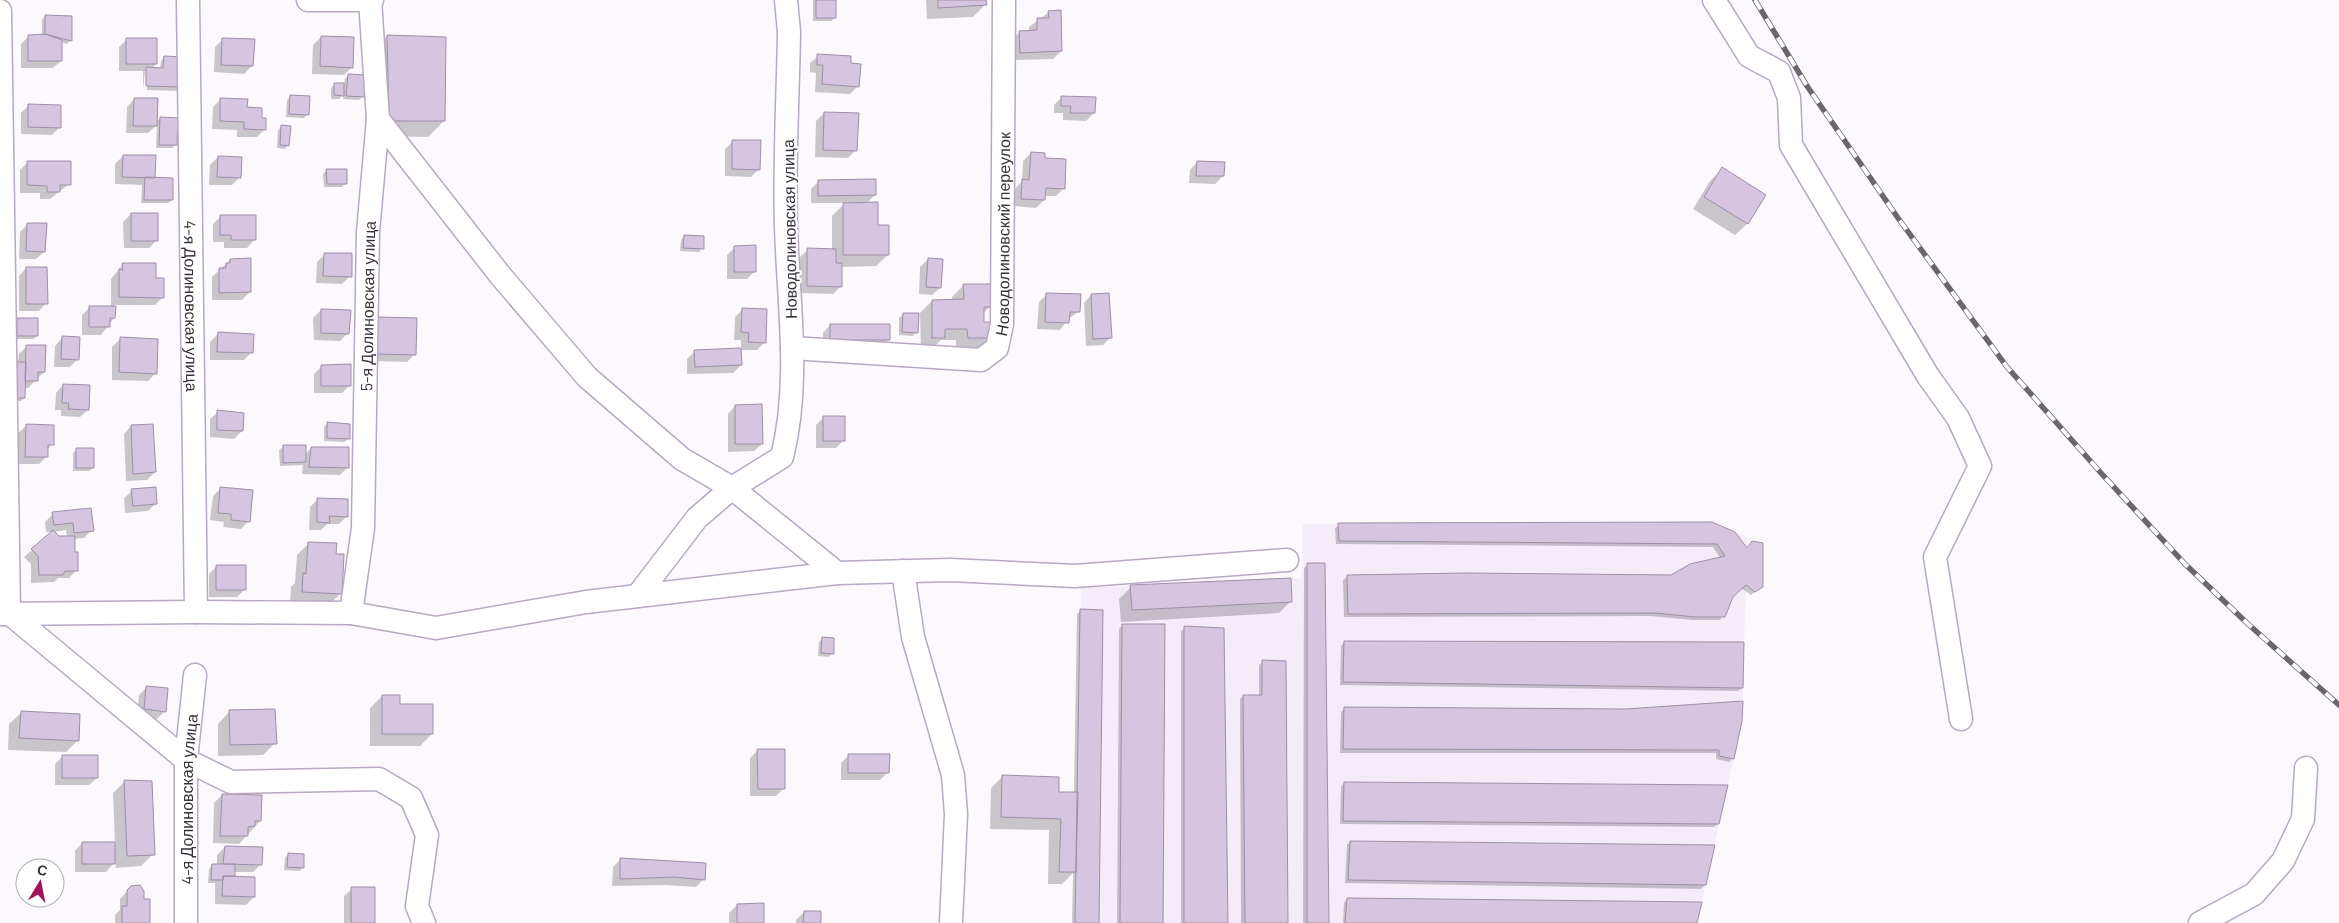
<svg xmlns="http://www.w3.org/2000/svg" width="2339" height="923" viewBox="0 0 2339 923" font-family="Barlow,sans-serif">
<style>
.built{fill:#f5ecfa}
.shadow{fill:#0003;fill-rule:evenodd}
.building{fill:#d5c5e0;stroke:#9e8ea8}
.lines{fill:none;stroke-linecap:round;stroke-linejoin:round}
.minor-casing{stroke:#b8a8c3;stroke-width:25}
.minor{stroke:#fff;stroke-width:22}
.rail-casing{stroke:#6a656e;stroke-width:5.5}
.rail{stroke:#fff;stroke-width:4;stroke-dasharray:11;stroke-linecap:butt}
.labels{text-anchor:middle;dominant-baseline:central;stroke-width:4.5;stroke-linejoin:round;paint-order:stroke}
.street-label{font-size:16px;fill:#37313b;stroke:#fff}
</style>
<rect width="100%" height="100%" fill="#fbf8fe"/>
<path class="built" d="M1712,522L1747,537L1742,721L1697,923H1075L1081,588L1302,578L1303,524Z"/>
<path class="shadow" d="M813,0H835V18L831,21H813Z
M926,0H985V5L973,17L927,19Z
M1049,12L1061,51L1053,59L1012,60V40L1020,32H1029V27Z
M45,16L71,40L67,44L61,42V61L53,68H21V44L29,36H42V20Z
M387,36L444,121L428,137L374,136L371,52Z
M321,37L351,68L344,75L312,74L313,45Z
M127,39L156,64L151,69H160L161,61L164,57L181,87L178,91L147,90L148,71H145L143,90V71H119V47Z
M223,39L252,66L244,74L214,72L215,47Z
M818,56L849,64L858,86L850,94L815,92L816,73L810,72V63Z
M348,75L363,96L359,100L343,99L344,94L339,99H331V88L335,84H344L345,79Z
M291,96L308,114L304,118L286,117L287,100Z
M1062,97L1094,113L1086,121L1063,120V113H1054V105Z
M134,99L156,122L160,118L176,144L172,148H156L157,125L148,133H126L127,107Z
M221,99L246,108L261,120L264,130L257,137H237V130L212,129L213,107Z
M29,105L60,127L52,135L21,134V113Z
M824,113L856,150L848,158L815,157L816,121Z
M282,126L288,145L285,149L277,148L278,130Z
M733,141L759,169L751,177L725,176V149Z
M1031,153L1044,159L1064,188L1056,196H1044V200L1036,208L1014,206L1015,189L1022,181L1023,161Z
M123,156L154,177L172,200L168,203H141L142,185L115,184V164Z
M218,157L240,177L232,185H209L210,165Z
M28,162L69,184L50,199H40V193H20V170Z
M1197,162L1223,176L1215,184L1189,183L1190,170Z
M1722,169L1765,195L1747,224L1735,235L1693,209L1710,181Z
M327,170L345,183L342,187H324L323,174Z
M819,181L875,195L866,204L888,255L876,266L841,267V286L833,294L800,293V257L808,250H832V216L845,203H811V189Z
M131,214L157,240L149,248H124L123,222Z
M221,216L254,240L247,248H224V242H213V224Z
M28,224L44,252L36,259H19L20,232Z
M684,236L702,248L699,252L680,251L681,240Z
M735,247L755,271L747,279H727V255Z
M325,254L350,276L342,284L316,283L317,262Z
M928,259L940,288L932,295L919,294L920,267Z
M230,260L250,292L242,300H212V277Z
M123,264L154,279L163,297L155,305H114V318L101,335H82V315L90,307H111V279Z
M26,268L46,303L39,311H19V276Z
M964,285L990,307L982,314L983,323L991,337L979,349H956V340H941L932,349H921L920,313L932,301L952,300V297Z
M1047,294L1078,312L1068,319L1060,330L1037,329L1039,302Z
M1091,295L1111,337L1103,345L1086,346L1084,303Z
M743,309L765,342L757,350H740L741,365L733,373L687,374V359L695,351L741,349V340H734L735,317Z
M321,310L348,333L340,341L314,340L313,318Z
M903,314L917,332L913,336L899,335V318Z
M378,319L415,354L407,362L369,361L370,326Z
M18,320L37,336L33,339H14V323Z
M830,325L889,339L881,347H823V333Z
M218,334L252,352L244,360H210V342Z
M62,338L78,359L70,367H54L55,346Z
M120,339L156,373L148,381L112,380V347Z
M27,346L44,372L28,388H24V398L21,401H12L19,354Z
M322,366L349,386L342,393H314V374Z
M63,385L88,410L80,417L61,416V410H55L56,393Z
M735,406L762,444L754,451L728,452V414Z
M218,412L242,431L234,439L210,437V419Z
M824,417L844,440L836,448H816V425Z
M328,423L348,438L345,442L324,441V427Z
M26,426L52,444L47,450V456L39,464H18V433Z
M131,426L155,472L147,480L126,481L124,434Z
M283,447L305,455L311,448L348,467L340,475L302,474L303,465L280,466L279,450Z
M77,449L93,468L89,471H73V453Z
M221,488L249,521L241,529L223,527L224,522L210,520L213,496Z
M132,491L156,503L148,511L125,513L124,498Z
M318,499L347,516L339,524H327L321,530H309L310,507Z
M53,514L92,530L84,538L73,539L77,570L69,578H58L54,582L31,583V564L24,557L53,532H46L45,522ZM66,530L67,537H59L53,532Z
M1712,523L1762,587L1751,595L1741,588L1732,597L1720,620H1692L1650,616L1344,617L1343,580L1347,577L1466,575L1671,577L1720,558L1713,547L1336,544L1335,528L1339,525Z
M309,543L335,555L341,593L329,605L290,603L291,587L295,583L297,555Z
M1308,564L1328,923H1303L1304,568Z
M217,566L245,589L237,597H209V574Z
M1131,587L1291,601L1279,613L1121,622L1119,599Z
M1081,610L1097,923H1072L1073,873L1062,884H1048L1049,830L990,829L991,788L1003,776L1058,793H1074L1077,614Z
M1123,625L1162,923H1117L1119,629Z
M1185,628L1227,923H1181V631Z
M823,638L833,653L829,657L818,656L819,642Z
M1344,642L1742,688L1738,691L1340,685L1341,646Z
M1263,662L1287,923H1241L1240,699L1243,696H1259V665Z
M147,687L165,711L157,719L137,717L139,695Z
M382,696L399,705L432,734L420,746H370V708Z
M1345,708L1741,720L1733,758L1729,762L1716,759V753H1340L1341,712Z
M229,712L275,743L263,755L218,756V724Z
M21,713L78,740L66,752L8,750L9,724Z
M758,750L784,788L776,796H750V758Z
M849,755L888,772L880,780H841V763Z
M63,756L97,778L89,785H55V764Z
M125,781L153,854L141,866L116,868L115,862L106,872H75V851L82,843H115L113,793Z
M1345,783L1718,824L1714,827L1340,824L1341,786Z
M222,795L260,821L239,844L213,843L214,803Z
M1350,842L1705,885L1701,889L1345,883L1347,845Z
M225,847L261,864L253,872H234L232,877L254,878V897L246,905L215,904V883H208L209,869L212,865H217V855Z
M288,854L303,867L300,871L284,870L285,858Z
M621,859L704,879L696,887L666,885L612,886L613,867Z
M131,887L149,923H115V915L120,910V899Z
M352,889L374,923H344V896Z
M1347,899L1696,923H1343L1344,903Z
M737,905L763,923H729V913Z
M804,912L819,923H796V920Z"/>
<path class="building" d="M816,0H836V18H816Z
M938,0H986L987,5L938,8Z
M1061,10L1062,51L1020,53L1019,31L1037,30V18H1049L1048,11Z
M45,15L72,16V41L45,34Z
M45,34L62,40V61H28V35Z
M387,35L446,37L445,121H389Z
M321,36L354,37L353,68L320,66Z
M126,38H157V64H126Z
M222,38L255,39L253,66L221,65Z
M817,54L851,56V63L861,64L859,87L822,84L823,65H817Z
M164,56L183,57V87L146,86V67L163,68Z
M348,74L366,75L364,97L346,96Z
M334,83H344V96L334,95Z
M290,95L310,96L309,115L289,114Z
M1061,96L1096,97L1095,113H1070L1071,106H1061Z
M134,98H158L157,126H133Z
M220,98L248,99L247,107L262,108V118H266V130L244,129V122L220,121Z
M28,104L61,105V128L28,127Z
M824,112L859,113L857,151L823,150Z
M160,117L178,118L177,145H159Z
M281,125L291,126L289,146L280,145Z
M732,140H761L760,170L732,169Z
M1031,152L1045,153V158L1066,159L1065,189L1046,188L1045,200L1021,199L1022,179L1029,180Z
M123,155H156L155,178L122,177Z
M218,156L242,157L241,178L217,177Z
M27,161H71V185H60V192H47V186L27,185Z
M1197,161L1225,162L1224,176H1196Z
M1722,167L1766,195L1748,224L1704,197Z
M326,169H347V184H327Z
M145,177L173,178V200H144Z
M876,179V195L818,196V180Z
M878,202V225H889V255H843V203Z
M131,213H158V241H131Z
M220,215H256V240H231V235H220Z
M27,223H47L45,252L26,251Z
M684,235L704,236V249L683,248Z
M756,245V272H734V246Z
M807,248L836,249V263H842V287L807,286Z
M324,253H352V277L323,276Z
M251,258V292L219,293V268H226V263H230V259Z
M928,258L943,259L941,288L926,287Z
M122,263H156V278H164V298L119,297V269L123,270Z
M26,267H47L48,304H26Z
M963,284H991V307H984V322H992L993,338H968L967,329H945V338H932V300L964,299Z
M1046,293L1081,294L1080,312H1070L1069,323L1045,322Z
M1109,293L1112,338L1093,339L1091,294Z
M89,306H116L115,318H110V327H89Z
M742,308L767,309L766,343L748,342L749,333L741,332Z
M321,309L351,310L349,334L321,333Z
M903,313H919L918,333L902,332Z
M378,317L417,318L416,355L377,354Z
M17,318H38V336H17Z
M830,324H890V340H830Z
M218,332L254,334L253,353L217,352Z
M62,336L80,337L79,360L61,359Z
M120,337L158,339L157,374L119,372Z
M26,345H46L45,372H38V381H25Z
M741,348L742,365L695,367L694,350Z
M14,362H26L25,398H16Z
M351,364V386H321V365Z
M63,384L90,385L89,410L68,409L69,403H62Z
M762,404L763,444H735V405Z
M217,410L244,413L243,431L217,430Z
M823,416H845V441H823Z
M327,422L350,424V439L327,438Z
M26,424L54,425V445H48V457H25Z
M153,424L156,472L133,474L131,425Z
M283,445H306V462L283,463Z
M311,447H349V468L309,467Z
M76,448H94V468H76Z
M156,487L157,504L133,506L131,489Z
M220,487L253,490L250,522L231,520V514L218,513Z
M317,498L348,499V517L329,516L330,523L317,522Z
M91,508L94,531L74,533L73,523L54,525L52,512Z
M1712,522L1735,532L1747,548L1752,541L1763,543V587L1755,592L1746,585L1733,597L1725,617H1696L1655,613L1348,614L1347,575L1466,573L1671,575L1690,564L1725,556L1717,544L1339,541L1338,523Z
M53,530L59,536H75V552H78V571H65L63,575H39L38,556L31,549Z
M308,542L337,543L336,554H344L342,594L302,592L303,573L306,574Z
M1307,563H1325L1329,923H1307Z
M216,565H246V590H216Z
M1291,578L1292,602L1132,610L1130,585Z
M1080,609L1103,610L1099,923H1075Z
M1122,624H1165L1163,923H1120Z
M1184,626L1224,628L1228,923H1184Z
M822,637L834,638V654L821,653Z
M1344,641L1744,642L1743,688L1343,682Z
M1262,660L1286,661L1288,923H1245L1243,695H1262Z
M146,686L168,688L166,712L144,709Z
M382,695H400V704H433V734H382Z
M1743,701L1742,721L1734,759L1719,756V750L1343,749L1344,707L1626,709Z
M275,709L277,744L230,745L229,710Z
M21,711L80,714L79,741L19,738Z
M757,749H785V789H758Z
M848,754H890L889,773H848Z
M62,755H98V778H62Z
M1002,775L1059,777V792H1078L1076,872H1059L1061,819L1001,817Z
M124,780L152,781L155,855L127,856Z
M1344,782L1728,785L1719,824L1343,821Z
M222,794L262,795L261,821H255V826L248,827V836H220Z
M1350,841L1715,845L1706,885L1348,880Z
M82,842H115V864H82Z
M225,846L263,847L262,865L223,864Z
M288,853L304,854V868L287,867Z
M620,858L706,863L705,880L674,877L620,879Z
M212,864H235V876H223V880H211Z
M223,876L255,877V897L222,896Z
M140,885L144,891V899H150V923H122V906H127V890L131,886Z
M351,887H375V923H351Z
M1347,898L1702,902L1697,923H1345Z
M764,903V923H737V904Z
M804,911H821V923H803Z"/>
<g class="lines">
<g class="minor-casing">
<g id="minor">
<path id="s1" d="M188,0L196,612"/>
<path d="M308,0H372"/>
<path d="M1714,0L1749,56L1779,72L1789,98L1791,145L1928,376L1958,418L1980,466L1935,557L1961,719"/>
<path d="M0,11L9,613L186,760L231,782L379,779L411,798L427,835L417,906L424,923"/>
<path d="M378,119L500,275L587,377L682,459L732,488L837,573"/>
<path id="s2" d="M792,348L981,360L997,348L1002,324L1004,0"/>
<path d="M903,571L913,637L953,775L956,814L951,923"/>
<path d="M638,595L697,518L732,488L782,457C801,382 788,302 786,226C784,161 788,96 789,32L786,0"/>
<path id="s3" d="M351,613L363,528L368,232L378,119L370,0"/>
<path d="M0,614L196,612L351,613L436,628L586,602L837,573L950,570L1075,576L1287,560"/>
<path id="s4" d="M186,923V760L195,675"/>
<path d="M2200,923L2254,894L2283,861L2303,819L2306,768"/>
</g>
</g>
<use href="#minor" class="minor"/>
<g class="rail-casing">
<path id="rail" d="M1755,0L1807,86L1898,218L2007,367L2101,473L2185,564L2248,624L2339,705"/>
</g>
<use href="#rail" class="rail"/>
</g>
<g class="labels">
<g class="street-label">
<text transform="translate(789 229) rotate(-91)">Новодолиновская улица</text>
<text stroke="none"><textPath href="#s2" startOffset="324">Новодолиновский переулок</textPath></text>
<text stroke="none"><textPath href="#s1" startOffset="306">4-я Долиновская улица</textPath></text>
<text stroke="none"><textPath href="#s3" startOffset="308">5-я Долиновская улица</textPath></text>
<text stroke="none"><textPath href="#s4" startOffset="124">4-я Долиновская улица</textPath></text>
</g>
</g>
<g transform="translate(40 883) rotate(10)"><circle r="24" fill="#ffffff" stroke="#afadb1"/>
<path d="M0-4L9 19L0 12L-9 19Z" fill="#a0145d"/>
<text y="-8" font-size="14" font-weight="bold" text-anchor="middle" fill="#37313b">С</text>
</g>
</svg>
